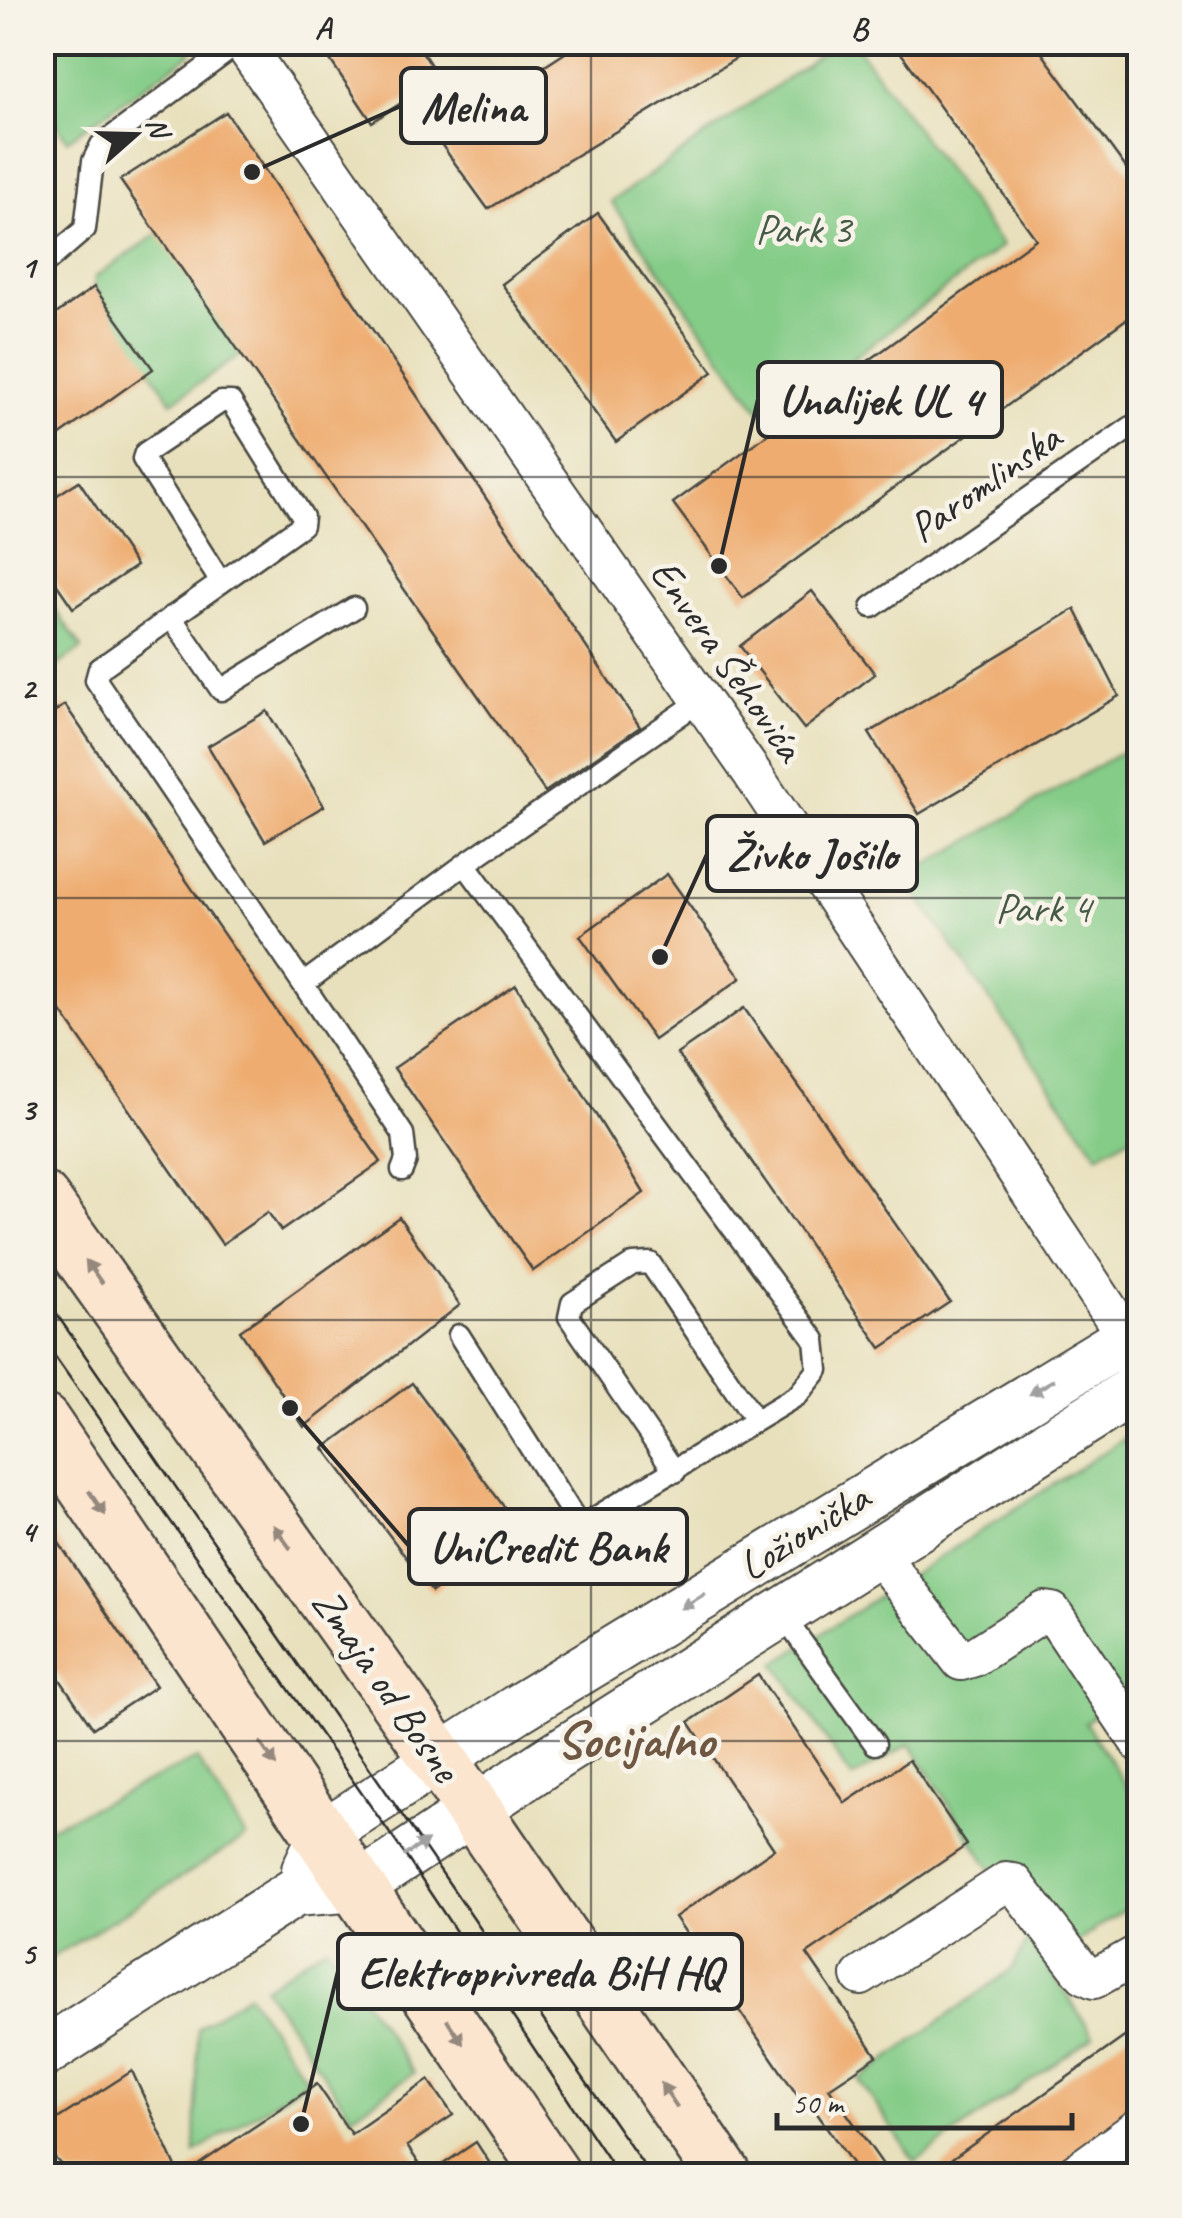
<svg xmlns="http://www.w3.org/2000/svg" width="1182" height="2218" viewBox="0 0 1182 2218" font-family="Caveat,sans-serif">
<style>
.green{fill:#85cc88;stroke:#587c5a;stroke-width:2.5}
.building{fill:#eeac70}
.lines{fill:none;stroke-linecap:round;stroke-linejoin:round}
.service-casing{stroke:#474641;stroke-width:25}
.minor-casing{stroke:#474641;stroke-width:42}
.tertiary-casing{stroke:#474641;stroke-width:52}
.secondary-casing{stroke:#474641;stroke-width:60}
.service{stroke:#fff;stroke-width:20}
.minor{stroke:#fff;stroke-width:38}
.tertiary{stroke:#fff;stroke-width:48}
.secondary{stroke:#fce5cf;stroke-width:55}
.tram{stroke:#2b2b2b;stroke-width:2.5}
.oneway{fill:#94887d}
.oneway2{fill:#a0a0a0}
.grid{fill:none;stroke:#2b2b2b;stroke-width:2.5;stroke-opacity:0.55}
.labels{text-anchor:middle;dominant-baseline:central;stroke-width:9;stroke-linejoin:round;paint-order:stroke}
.park-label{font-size:42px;fill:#465b47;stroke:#f7f3e8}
.street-label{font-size:42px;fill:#2b2b2b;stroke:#f7f3e8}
.district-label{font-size:52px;font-weight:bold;fill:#6f5843;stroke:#f7f3e8}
.leader{fill:none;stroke:#2b2b2b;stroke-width:4}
.callout-dot{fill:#2b2b2b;stroke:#f7f3e8;stroke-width:4}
.callout{fill:#f7f3e8;stroke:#2b2b2b;stroke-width:4}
.callout-label{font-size:45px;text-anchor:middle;font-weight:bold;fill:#2b2b2b}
.neatline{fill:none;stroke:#2b2b2b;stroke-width:4}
.grid-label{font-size:32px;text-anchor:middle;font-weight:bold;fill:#2b2b2b}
</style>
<rect width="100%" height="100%" fill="#f7f3e8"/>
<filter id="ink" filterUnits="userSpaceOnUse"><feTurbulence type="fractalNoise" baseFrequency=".01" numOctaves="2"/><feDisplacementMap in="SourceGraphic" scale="20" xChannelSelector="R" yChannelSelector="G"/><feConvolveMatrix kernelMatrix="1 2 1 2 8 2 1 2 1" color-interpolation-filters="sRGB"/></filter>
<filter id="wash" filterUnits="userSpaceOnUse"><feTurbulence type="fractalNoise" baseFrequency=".0048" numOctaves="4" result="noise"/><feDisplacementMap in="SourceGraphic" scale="40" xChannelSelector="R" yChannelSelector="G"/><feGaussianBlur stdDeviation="2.25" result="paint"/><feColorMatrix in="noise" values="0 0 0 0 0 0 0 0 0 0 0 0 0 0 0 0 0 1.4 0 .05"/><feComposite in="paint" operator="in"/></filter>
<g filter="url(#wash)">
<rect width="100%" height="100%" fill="#e8e0bc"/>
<path class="green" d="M42,43H184L192,53L67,140L43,104Z
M837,43H854L1002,246L768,422L611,202Z
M164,230L245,352L172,402L94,287L95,277Z
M43,593L82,648L43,676H42Z
M1139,742V1131L1098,1155L905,878Z
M1124,1439L1139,1466V1687L1085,1722L1139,1805V1899L1046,1964L1094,2036L915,2162L859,2080L1012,1969L1032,1934L910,1744L852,1778L775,1663Z
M197,1759L246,1837L43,1963V1830Z
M326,1945L414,2073L352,2116L264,1987Z
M248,1994L307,2080L195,2153L198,2028Z"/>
<g id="blocks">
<path class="building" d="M318,42H416L439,78L372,122Z
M582,42H763L488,209L436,137Z
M893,42H1034L1140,187V309L743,598L673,503L1036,239Z
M226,112L640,727L545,792L120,180Z
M598,213L713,372L616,442L502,284Z
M94,287L153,369L42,448V324Z
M79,481L136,566L73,608L42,563V505Z
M812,591L875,674L804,729L740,646Z
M1075,609L1119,696L919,814L869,733Z
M65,705L381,1162L281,1231L268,1212L222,1244L42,984V720Z
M267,711L324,806L265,841L208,746Z
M667,874L741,978L654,1040L580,936Z
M516,985L644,1193L533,1271L394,1068Z
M744,1008L950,1302L881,1348L677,1054Z
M399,1217L460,1305L304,1427L240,1331Z
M412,1383L519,1527L432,1592L324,1448Z
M42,1518L156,1686L93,1728L42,1653Z
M758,1675L845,1803L909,1760L967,1845L807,1954L877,2056L829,2088L891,2176H861L809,2102L804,2105L675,1917L774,1849L689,1722Z
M1140,2026V2120L1060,2176H928Z
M132,2071L180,2176H72L42,2145V2129Z
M429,2080L453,2115L407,2146L427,2175L476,2142L498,2176H182L317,2084L351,2134Z"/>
</g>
</g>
<g filter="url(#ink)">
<use href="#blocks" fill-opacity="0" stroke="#474641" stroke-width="2.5"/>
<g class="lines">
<g class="service-casing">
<path id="service" d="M42,266L85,229L93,161L101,145L240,42
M220,581L143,459L145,453L221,402H231L303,517L302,525L99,669L96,680L303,984L465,864
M872,607L1140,421
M171,617L221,690L354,608
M303,984L403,1134L406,1160L402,1170
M459,1335L576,1520L588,1522L798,1395L818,1370L815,1340L465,864L700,701
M675,1472L569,1317L572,1303L633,1264L650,1263L755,1420
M781,1613L875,1744"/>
</g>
<g class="minor-casing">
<path id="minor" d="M242,42L752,773L1140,1357
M877,1552L961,1661L974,1657L1045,1611L1052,1612L1140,1743
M861,1976L1006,1882L1014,1883L1084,1974L1094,1979L1140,1953
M1072,2176L1140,2127"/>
</g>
<g class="tertiary-casing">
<path id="tertiary" d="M306,1870L323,1834L517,1709L1140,1330
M42,2054L295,1892L358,1887L554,1757L1140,1386"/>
</g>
<g class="secondary-casing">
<path id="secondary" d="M42,1200L439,1759L724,2176
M42,1422L553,2176"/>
</g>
<use href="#service" class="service"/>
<use href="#minor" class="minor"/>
<use href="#tertiary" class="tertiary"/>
<use href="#secondary" class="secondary"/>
<path class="tram" d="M42,1293L651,2176
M42,1338L405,1855L619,2176"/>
</g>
<defs><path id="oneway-solid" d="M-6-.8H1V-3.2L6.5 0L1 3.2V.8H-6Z" transform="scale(2.5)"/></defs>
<g class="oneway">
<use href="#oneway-solid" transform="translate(94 1272) rotate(-125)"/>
<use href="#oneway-solid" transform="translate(97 1503) rotate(56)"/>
<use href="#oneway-solid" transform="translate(282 1537) rotate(-126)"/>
<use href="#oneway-solid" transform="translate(268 1754) rotate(56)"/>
<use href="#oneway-solid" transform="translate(455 2032) rotate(56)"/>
<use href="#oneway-solid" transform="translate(669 2095) rotate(-124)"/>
</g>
<g class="oneway2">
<use href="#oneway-solid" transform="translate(1042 1387) rotate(149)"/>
<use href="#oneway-solid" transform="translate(693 1601) rotate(148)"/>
<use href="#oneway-solid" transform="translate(416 1848) rotate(-33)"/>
</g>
</g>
<path class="grid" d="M591,42V2176M42,477H1140M42,898H1140M42,1320H1140M42,1741H1140"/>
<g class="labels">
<g class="park-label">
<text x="803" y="229">Park 3</text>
<text x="1043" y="908">Park 4</text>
</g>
<g class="street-label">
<text transform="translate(985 483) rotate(-35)">Paromlinska</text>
<text transform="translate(727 660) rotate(55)">Envera Šehovića</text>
<text transform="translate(804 1532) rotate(-32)">Ložionička</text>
<text transform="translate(386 1685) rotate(55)">Zmaja od Bosne</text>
</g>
<g class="district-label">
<text x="635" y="1740">Socijalno</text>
</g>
</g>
<path class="leader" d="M252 172L401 106M719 566L758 399M660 957L707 854M290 1408L409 1546M301 2124L338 1971"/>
<g class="callout-dot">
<circle cx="252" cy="172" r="10"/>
<circle cx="719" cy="566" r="10"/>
<circle cx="660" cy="957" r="10"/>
<circle cx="290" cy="1408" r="10"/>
<circle cx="301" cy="2124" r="10"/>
</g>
<g class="callout">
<rect x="401" y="68" width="145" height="75" rx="10"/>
<rect x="758" y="362" width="244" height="75" rx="10"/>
<rect x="707" y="816" width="210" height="75" rx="10"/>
<rect x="409" y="1509" width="278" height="75" rx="10"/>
<rect x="338" y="1934" width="404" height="75" rx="10"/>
</g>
<g class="callout-label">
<text x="473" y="122">Melina</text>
<text x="880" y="415">Unalijek UL 4</text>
<text x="812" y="869">Živko Jošilo</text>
<text x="548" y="1562">UniCredit Bank</text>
<text x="540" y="1987">Elektroprivreda BiH HQ</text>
</g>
<rect width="1182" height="2218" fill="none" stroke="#f7f3e8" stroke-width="110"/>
<g transform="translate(135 135) rotate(70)" stroke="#f7f3e8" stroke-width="8" paint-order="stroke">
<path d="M0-8L18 38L0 25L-18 38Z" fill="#2b2b2b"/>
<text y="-15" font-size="28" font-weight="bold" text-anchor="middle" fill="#2b2b2b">N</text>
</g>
<path d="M777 2113v15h295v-15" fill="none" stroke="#2b2b2b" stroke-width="5"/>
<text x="792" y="2113" font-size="30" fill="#2b2b2b" stroke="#f7f3e8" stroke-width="8" paint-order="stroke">50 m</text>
<rect x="55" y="55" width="1072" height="2108" class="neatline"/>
<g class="grid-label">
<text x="323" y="39">A</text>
<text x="859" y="39">B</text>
<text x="28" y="277">1</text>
<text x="28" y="699">2</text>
<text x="28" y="1120">3</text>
<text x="28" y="1542">4</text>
<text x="28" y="1964">5</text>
</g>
</svg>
